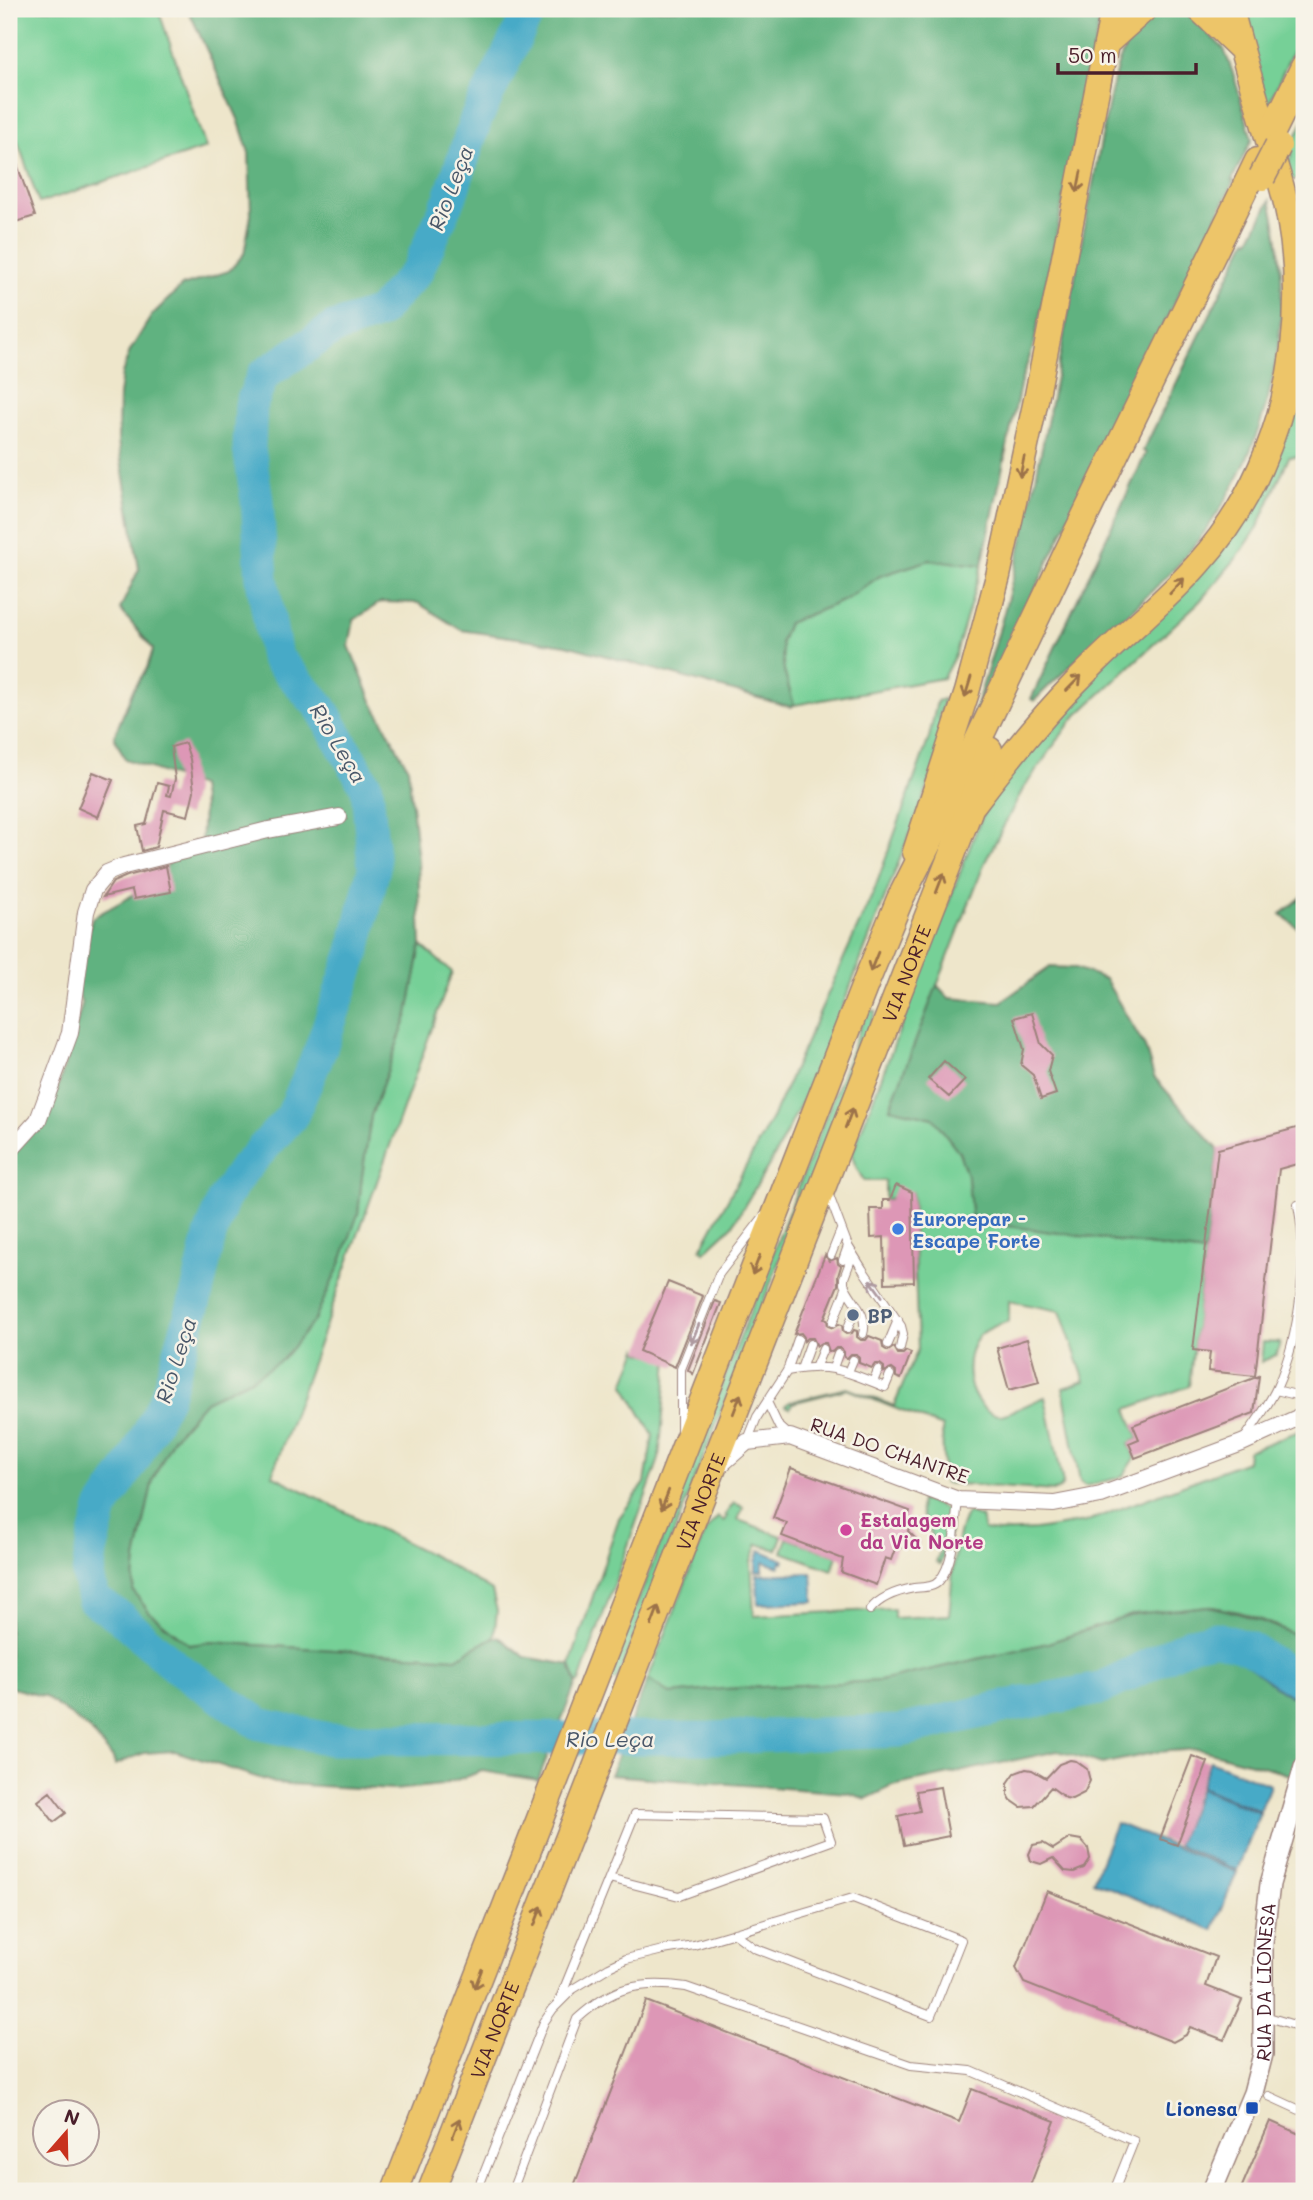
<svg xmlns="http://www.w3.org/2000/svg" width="1313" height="2200" viewBox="0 0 1313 2200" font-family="Mali,sans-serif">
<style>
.green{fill:#76d097;stroke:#607861;stroke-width:2}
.forest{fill:#60b280;stroke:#556856;stroke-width:2}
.water{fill:#47aac7;stroke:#486479;stroke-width:2}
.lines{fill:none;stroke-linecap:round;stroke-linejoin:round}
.river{stroke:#47aac7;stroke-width:33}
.building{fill:#dd97b6}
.service-casing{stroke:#9c827b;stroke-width:10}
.minor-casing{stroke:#9c827b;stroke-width:18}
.tertiary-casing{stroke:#9c827b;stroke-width:22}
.primary-casing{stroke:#9c827b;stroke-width:27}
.trunk-casing{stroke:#9c827b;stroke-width:29}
.service{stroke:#fff;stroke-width:8}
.minor{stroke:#fff;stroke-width:16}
.tertiary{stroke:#fff;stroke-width:19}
.primary{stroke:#edc569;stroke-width:24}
.trunk{stroke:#edc569;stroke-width:26}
.trunk-bridge-casing{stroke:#9c827b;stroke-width:29;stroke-linecap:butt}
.trunk-bridge{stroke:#edc569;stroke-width:26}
.oneway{stroke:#9c724a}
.oneway2{stroke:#ae9aa0}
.shop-dot{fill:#3f7fe0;stroke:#f7f3e8;stroke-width:2.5}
.service-dot{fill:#5c6f8a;stroke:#f7f3e8;stroke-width:2.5}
.hotel-dot{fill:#d1479c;stroke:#f7f3e8;stroke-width:2.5}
.transit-dot{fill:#1a4fb4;stroke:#f7f3e8;stroke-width:2.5}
.labels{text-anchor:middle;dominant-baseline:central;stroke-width:5;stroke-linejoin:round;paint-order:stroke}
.street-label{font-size:19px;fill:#4a1f2b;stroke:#f7f3e8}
.shop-label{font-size:19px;font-weight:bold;fill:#366cbe;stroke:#f7f3e8;text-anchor:start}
.service-label{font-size:19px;font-weight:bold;fill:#4e5e75;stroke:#f7f3e8;text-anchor:start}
.hotel-label{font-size:19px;font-weight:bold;fill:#b23c85;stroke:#f7f3e8;text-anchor:start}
.transit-label{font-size:19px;font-weight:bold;fill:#164399;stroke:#f7f3e8;text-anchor:end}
.water-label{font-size:21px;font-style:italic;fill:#495769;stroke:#f7f3e8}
</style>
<rect width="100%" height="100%" fill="#f7f3e8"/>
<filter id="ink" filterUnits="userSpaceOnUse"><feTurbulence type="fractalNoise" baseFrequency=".0143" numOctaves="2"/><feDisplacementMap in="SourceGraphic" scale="14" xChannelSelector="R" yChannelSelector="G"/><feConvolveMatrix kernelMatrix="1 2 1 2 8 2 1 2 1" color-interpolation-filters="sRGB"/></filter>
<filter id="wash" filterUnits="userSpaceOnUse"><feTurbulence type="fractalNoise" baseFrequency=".00686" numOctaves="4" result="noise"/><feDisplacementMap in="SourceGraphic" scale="28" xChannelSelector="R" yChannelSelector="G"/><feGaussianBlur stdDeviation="1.57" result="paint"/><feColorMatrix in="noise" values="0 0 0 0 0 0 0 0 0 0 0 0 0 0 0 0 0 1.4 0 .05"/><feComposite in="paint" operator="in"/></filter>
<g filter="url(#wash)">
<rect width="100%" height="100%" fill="#eee6cb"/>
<path class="green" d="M9,9H158L206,148L39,203L9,116Z
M1244,9H1304V26L1267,108L1242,15Z
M1304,120V179H1287L1284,171L1292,155L1288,153Z
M1304,199V456L1289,457L1258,527L1239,555L1200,601L1072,720L1023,789L985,862L890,1107L933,1118L959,1152L968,1178L972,1221L1205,1253L1189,1386L1127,1409L1139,1439L1129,1443L1135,1458L1124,1475L1118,1478L1085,1486L1080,1482L1063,1388L1085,1381L1060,1311L1009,1301V1321C1000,1324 987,1328 980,1335C963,1355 965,1392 985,1409C989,1412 995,1415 1000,1415C1010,1414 1034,1401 1045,1397L1063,1483C1061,1489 1060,1490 1054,1491L944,1483L942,1427L847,1389L792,1403L790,1408L785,1406L789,1402L847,1388L894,1406L918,1349L912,1192L885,1200V1181H864C859,1172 853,1164 852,1154L976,831L985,811L1018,761L1268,468L1297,204Z
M929,560L982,565L956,653L943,678L794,705L784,671L781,642L788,623L845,600L880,576Z
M944,699L939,718L948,723L931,779L818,1070L775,1155L743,1208L732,1226L704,1252L701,1249L773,1116L874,891L929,738L937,701Z
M421,945L452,972L272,1475L441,1560L492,1591L497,1611L494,1637L456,1658L212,1642L190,1645L150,1613L133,1591L136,1560L153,1479L173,1438L205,1401L253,1378L283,1358L358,1214L362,1176L371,1116L408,1014Z
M867,1010L876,1011L617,1680L607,1681Z
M1263,1342L1280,1343L1276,1355L1261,1362Z
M638,1349L639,1352L668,1360L659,1459L579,1682L576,1683L570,1665L619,1518L645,1483L653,1435L624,1385Z
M1304,1429V1640L1277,1626L1240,1612L1207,1606L1135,1614L1048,1643L880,1681L724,1689L670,1694L648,1679L705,1532L718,1517L724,1521L727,1516L725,1515L734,1503L743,1507L738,1520L782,1536L777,1550L758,1544L751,1561L754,1616L894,1609V1618L949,1615C952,1588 953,1536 967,1513L981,1517L984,1530L999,1532L1036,1530L1085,1522L1247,1461L1248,1451Z
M921,1500C928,1503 937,1504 943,1509C958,1520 945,1551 940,1564L936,1562L943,1543L932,1539C930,1524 917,1517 921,1500Z
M787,1538L837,1556L832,1570L782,1552Z"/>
<path class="forest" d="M188,9H1102L1034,345L1021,381L982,565L930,560L880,576L845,600L788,623L781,642L784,671L794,705L791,707L566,645L461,630L418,603L381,602L354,620L349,646L372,701L408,768L418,860L421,945L408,1014L371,1116L362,1176L358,1214L339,1267L314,1321L283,1359L253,1378L205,1401L173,1438L153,1479L136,1560L133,1591L150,1613L190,1645L212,1642L456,1658L494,1637L500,1638L525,1657L570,1665L576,1683L538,1780L482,1771L442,1785L394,1790L318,1786L275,1783L175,1751L144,1753L115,1765L113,1758L89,1729L45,1697L9,1687V1144L53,1105L82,1005L76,986L92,918L128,898L188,848L201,845L203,807L200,786L125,759L114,737L133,690L147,668L153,649L120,609L139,569L118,442L119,395L122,373L130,351L152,315L182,286L229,271L244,254L251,215L249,153L238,119Z
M1174,9L1187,12L1224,49L1234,76L1252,139L1232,180L1234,181L1050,558L959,755C1024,580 1052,392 1088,209C1098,161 1105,112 1118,64C1127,41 1145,9 1174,9Z
M1270,200C1302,329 1266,468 1177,566C1132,614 1080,654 1034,701L1031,699L1146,453L1143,451L1247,239L1250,240Z
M1304,895V933L1281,914Z
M1050,967L1076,968L1105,979L1145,1047L1154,1077L1218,1149L1205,1253L972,1221L968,1178L959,1152L933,1118L890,1108L937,985L949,998L1001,1002Z
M1207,1606C1242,1612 1272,1624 1304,1640V1780L1266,1767L1198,1749L1157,1752L1102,1764L1058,1751L893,1786L866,1799L848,1793L610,1775L648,1679L670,1694L723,1689L880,1681L1048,1643L1135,1614Z"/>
<path class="water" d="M760,1550L784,1560L783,1563L781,1562L779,1567L763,1562V1571L756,1572V1562Z
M812,1573L814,1602L758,1604L757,1575Z
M1227,1627L1304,1668V1703C1273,1690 1251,1664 1222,1648L1190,1659L1191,1634Z
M1210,1761L1270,1785L1260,1811L1200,1787Z
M1200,1788L1260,1813L1237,1870L1177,1845Z
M1116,1823L1237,1872L1213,1930L1093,1881Z"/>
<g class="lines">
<path class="river" d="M530,9L476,119L450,198L417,271L379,313L334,328L263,375L251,405L249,448L257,500L262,579L276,657L321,708L367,788L374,868L354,951L321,1048L292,1116L242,1171L223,1200L210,1236L196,1297L166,1398L134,1460L102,1509L91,1552L88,1575L93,1599L120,1617L175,1666L260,1724L329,1739L710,1738L900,1731L1007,1706L1100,1689L1192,1643L1216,1638L1249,1648L1304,1683"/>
</g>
<g id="blocks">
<path class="building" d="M9,147H11L35,216L9,224Z
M185,743L190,759L194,791L188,816L164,810L156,847L142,851L137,826L146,824L157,783L169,786L167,795L171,796L175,779L171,747Z
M93,772L113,780L98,817L78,808Z
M166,866L171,892L134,899L132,890L103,897L113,882L127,876Z
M1032,1013L1041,1044L1052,1055L1048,1071L1056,1094L1041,1099L1033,1075L1021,1065L1024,1049L1014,1018Z
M944,1061L965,1080L949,1097L928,1079Z
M1304,1126V1162L1279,1169L1255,1376L1208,1371L1210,1352L1193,1350L1218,1149Z
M896,1185L912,1192L914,1282L885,1283L884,1237L871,1238L870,1209H883V1200H890Z
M825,1255L829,1261L837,1258L838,1264L841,1266L838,1276V1285L824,1319L827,1320L828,1326L833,1328L839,1324L842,1325L843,1332L846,1334L852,1333L854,1330L857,1331V1337L861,1340H866L869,1336L882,1341L883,1348L888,1351L894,1347L898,1354H903L906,1351L911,1353L901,1379L896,1377V1372L892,1369L884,1372V1367L880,1364H875L872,1368L859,1363V1358L856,1354H851L847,1358L844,1357V1352L841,1348H836L832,1352L829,1351L826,1343H822L817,1346L813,1338H808L804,1341V1337L801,1333L794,1334Z
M668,1282L703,1296L675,1367L639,1351Z
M715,1301L721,1303L693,1374L688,1370Z
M1027,1339L1039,1382L1009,1390L997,1348Z
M1259,1376L1254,1413L1135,1458L1129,1443L1139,1439L1133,1425Z
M791,1468L910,1511L906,1523L910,1524L908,1531L920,1543L907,1548L896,1546L891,1560L885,1558L876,1585L841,1572L843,1559L782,1536L787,1523L773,1518Z
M1192,1756L1208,1762L1177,1845L1160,1839Z
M1070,1760L1076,1761L1087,1769L1090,1781L1084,1793L1072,1799L1066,1798L1051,1787L1034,1806L1021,1807L1011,1800L1008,1795V1783L1015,1773L1026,1769L1032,1770L1046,1778L1059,1764Z
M940,1787L949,1836L904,1845L898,1816L920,1811L916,1791Z
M50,1792L66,1813L54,1822L38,1801Z
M1070,1838L1081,1840L1088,1848L1090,1859L1084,1868L1074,1872L1065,1871L1053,1858L1041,1864L1031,1861L1029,1854L1033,1845L1043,1843L1053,1849Z
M1047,1891L1216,1957L1206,1986L1242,2000L1224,2040L1190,2027L1186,2035L1173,2042L1024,1983L1016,1968Z
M646,2001L959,2122L972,2089L1055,2121L1028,2191H572Z
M1270,2121L1304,2136V2191H1240Z"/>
</g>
</g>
<g filter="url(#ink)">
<use href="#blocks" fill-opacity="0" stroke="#9c827b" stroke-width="2"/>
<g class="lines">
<g class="service-casing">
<path id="service" d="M828,1193L848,1246L863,1270L901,1326L903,1334L900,1348
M853,1254L844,1278V1284C851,1301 869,1314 863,1334
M831,1255L841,1230
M843,1260L848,1246
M833,1322L846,1289
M848,1328L857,1305
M888,1344L898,1320
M815,1368L823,1349
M833,1368L838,1354
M801,1369L810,1344
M787,1371C832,1363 843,1370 885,1387L890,1375
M848,1372L853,1360
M873,1382L878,1370
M1276,1390L1304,1397
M768,1404L779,1427L788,1435
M681,1432V1369L719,1274L764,1216
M1245,1438C1256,1421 1269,1405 1277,1387C1300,1336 1309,1260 1298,1205
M747,1442L757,1417L787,1371L798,1339
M870,1610C880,1597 898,1591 914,1588C923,1587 933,1588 939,1581C955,1563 955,1522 958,1500
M559,2001L635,1814L823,1818L831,1841L679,1896L609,1878
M1265,2016L1304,2028
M1269,2096L1304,2112
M477,2191L544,2022L553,2009L573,1989L609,1967L626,1959L663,1950L694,1945L853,1898L961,1940L931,2016L754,1948L734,1933
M512,2191L577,2019C612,1987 640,1980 686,1987L911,2065L971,2071L1134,2141L1114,2191"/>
</g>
<g class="minor-casing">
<path id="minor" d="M9,1152L38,1120L70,1033L86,912L93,890L107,873L124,866L268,830L339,817
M717,1468L747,1442L790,1437L958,1500L1054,1504L1101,1495L1242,1443L1304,1415"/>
</g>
<g class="tertiary-casing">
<g id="tertiary">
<path id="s1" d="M1212,2191L1253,2093L1263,2054V1943L1270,1884L1304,1767"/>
</g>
</g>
<g class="primary-casing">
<path id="primary" d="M1199,9L1241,49
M1106,44L1145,9
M974,804C1012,754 1047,710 1091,667C1126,632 1165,602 1198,564C1281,472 1311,339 1289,218C1285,195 1278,173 1271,151C1258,104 1243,57 1231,9
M915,852L967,692L998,576L1036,400L1113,9"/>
</g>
<g class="trunk-casing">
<g id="trunk">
<path d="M1273,130L1304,67"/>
<path d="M395,2191L866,982L900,899L944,812L1068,551L1258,161"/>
<path id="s2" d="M431,2191L969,811L989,750"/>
</g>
</g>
<use href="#service" class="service"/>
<use href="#minor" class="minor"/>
<use href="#tertiary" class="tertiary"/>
<use href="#primary" class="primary"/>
<use href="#trunk" class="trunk"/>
<g class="trunk-bridge-casing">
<path id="trunk-bridge" d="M1262,177L1278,146"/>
</g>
<use href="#trunk-bridge" class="trunk-bridge"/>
</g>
<defs><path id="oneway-shaft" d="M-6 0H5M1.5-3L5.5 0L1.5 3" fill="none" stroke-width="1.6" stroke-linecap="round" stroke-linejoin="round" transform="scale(1.75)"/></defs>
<g class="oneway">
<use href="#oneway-shaft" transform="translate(1079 182) rotate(101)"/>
<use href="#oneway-shaft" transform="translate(1022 467) rotate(102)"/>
<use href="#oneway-shaft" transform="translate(1177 586) rotate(-47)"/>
<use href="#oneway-shaft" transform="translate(1074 683) rotate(-45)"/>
<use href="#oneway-shaft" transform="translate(968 687) rotate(107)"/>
<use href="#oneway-shaft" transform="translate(940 883) rotate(-69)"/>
<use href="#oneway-shaft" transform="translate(874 962) rotate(112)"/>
<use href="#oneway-shaft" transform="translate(849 1118) rotate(-69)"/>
<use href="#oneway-shaft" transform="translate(756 1265) rotate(111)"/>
<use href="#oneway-shaft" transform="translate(737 1404) rotate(-69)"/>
<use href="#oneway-shaft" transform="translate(665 1500) rotate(111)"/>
<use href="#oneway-shaft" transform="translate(655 1616) rotate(-69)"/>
<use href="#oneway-shaft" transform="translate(538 1916) rotate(-69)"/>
<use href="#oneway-shaft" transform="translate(478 1979) rotate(111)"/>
<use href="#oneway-shaft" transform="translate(456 2128) rotate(-69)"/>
</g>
<g class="oneway2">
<use href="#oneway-shaft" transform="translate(876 1288) rotate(-126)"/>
<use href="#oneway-shaft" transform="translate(695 1334) rotate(112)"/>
</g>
</g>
<circle class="shop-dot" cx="898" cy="1229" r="7"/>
<circle class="service-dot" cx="853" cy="1315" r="7"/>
<circle class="hotel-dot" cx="846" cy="1530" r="7"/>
<rect class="transit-dot" x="1245" y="2101" width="14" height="14" rx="3.5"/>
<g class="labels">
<g class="street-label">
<text stroke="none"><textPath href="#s2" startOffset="1307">VIA NORTE</textPath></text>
<text transform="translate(890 1450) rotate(19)">RUA DO CHANTRE</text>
<text stroke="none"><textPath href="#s2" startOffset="740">VIA NORTE</textPath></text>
<text stroke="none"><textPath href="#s1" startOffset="219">RUA DA LIONESA</textPath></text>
<text stroke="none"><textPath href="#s2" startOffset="173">VIA NORTE</textPath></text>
</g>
<g class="shop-label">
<text x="912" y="1218">Eurorepar -<tspan x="912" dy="22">Escape Forte</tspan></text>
</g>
<g class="service-label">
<text x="867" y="1315">BP</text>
</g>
<g class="hotel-label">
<text x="860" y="1519">Estalagem<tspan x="860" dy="22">da Via Norte</tspan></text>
</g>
<g class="transit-label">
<text x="1238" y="2108">Lionesa</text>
</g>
<g class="water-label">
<text transform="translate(450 188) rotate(-69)">Rio Leça</text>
<text transform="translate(339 743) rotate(59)">Rio Leça</text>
<text transform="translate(175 1360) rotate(-72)">Rio Leça</text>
<text x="610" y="1738">Rio Leça</text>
</g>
</g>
<rect width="1313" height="2200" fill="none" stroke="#f7f3e8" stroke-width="35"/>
<g transform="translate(66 2133) rotate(20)"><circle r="33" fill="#f7f3e8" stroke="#b29e9c" stroke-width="2"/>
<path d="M0-5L12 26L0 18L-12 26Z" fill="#c8321e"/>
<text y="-10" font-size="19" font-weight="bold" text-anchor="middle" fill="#4a1f2b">N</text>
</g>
<path d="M1058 63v10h138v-10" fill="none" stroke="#4a1f2b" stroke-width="3.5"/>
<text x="1068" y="63" font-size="21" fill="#4a1f2b" stroke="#f7f3e8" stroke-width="5" paint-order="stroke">50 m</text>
</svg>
